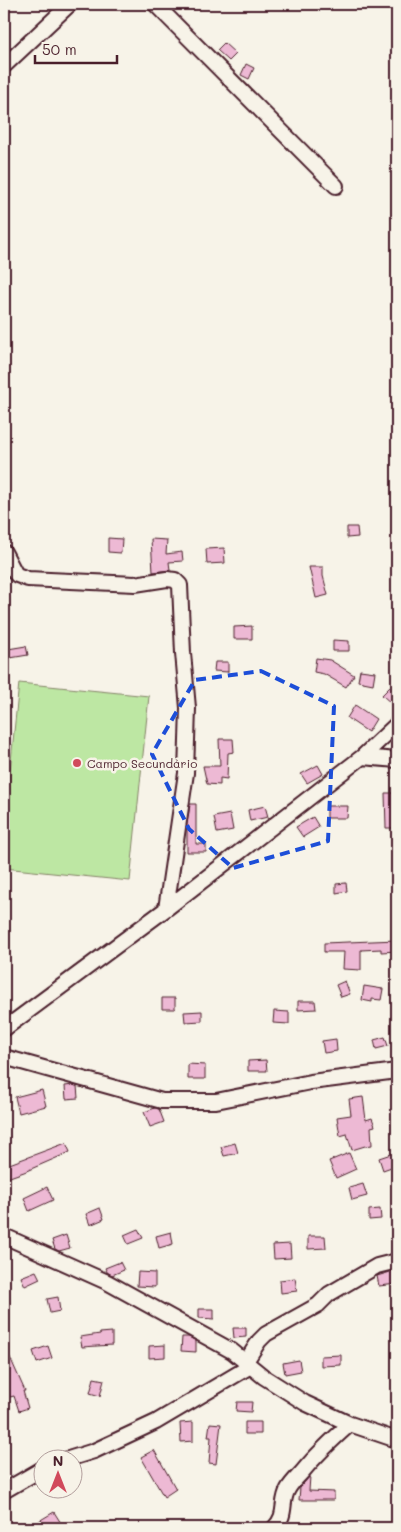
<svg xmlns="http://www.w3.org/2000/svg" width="401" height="1532" viewBox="0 0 401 1532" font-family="Mali,sans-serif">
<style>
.green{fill:#bde7a3;stroke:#848367}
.building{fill:#edb9d4;stroke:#4a1f2b}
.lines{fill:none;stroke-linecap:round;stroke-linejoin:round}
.minor-casing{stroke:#4a1f2b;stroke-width:18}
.minor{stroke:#f7f3e8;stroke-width:14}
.marked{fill:none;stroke:#1d4ed8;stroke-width:4;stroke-dasharray:10 6;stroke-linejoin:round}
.poi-dot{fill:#d1495b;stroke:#f7f3e8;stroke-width:2}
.labels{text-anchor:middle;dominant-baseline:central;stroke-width:5;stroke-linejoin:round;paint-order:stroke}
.poi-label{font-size:12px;fill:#4a1f2b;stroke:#f7f3e8;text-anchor:start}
</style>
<rect width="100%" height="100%" fill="#f7f3e8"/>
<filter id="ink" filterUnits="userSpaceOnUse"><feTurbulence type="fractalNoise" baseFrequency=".02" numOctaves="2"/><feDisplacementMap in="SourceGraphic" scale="10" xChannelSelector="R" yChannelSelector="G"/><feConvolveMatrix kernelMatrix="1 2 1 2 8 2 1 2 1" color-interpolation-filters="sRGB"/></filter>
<g filter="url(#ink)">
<path class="green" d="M19,683L149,696L130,881L4,868V830Z"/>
<path class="building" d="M224,43L236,54L229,61L217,50Z
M246,64L254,68L249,79L241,75Z
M347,527H357L358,537L347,538Z
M108,538L122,539L121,553L108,552Z
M151,539L167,540L166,554L182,552L183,561L169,562L170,570L153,572Z
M224,548L225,563L207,564L206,549Z
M309,567H323V576L328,595L316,598Z
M252,626V639H234V627Z
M333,640L349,641V651H333Z
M26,646L28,655L10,658L8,649Z
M316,658L330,660L354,675L346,687L324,674L314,672Z
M215,662H228V672L214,671Z
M360,670L375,672L373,684L358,681Z
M392,685L397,690V701L393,705L382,695Z
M355,705L376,719L368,732L347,718Z
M219,739H233L234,752L228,753L227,779L220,778V785L207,784L203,766H220Z
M318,765L323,774L307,783L301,774Z
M385,793H394V813H397V828H386Z
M190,804H196V844H206V852H187V824Z
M265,806L268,817L250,821L248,810Z
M327,806H348L347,818H327Z
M230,814L233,830L217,833L214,817Z
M313,817L319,827L303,837L296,827Z
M346,883L347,891L336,893V884Z
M397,940V951L381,952V949L361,950V970L343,969L344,952H324V943Z
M345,981L350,994L341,997L336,985Z
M364,986L383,989L381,1000L372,999V1002L362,1000Z
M162,998H175V1009H162Z
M298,1001H315L316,1009L298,1010Z
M202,1011V1021L185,1022L184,1012Z
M274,1011L289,1012V1024L273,1023Z
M385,1037L388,1046L376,1049L374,1040Z
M336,1039L337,1051L324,1053L322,1041Z
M266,1060L267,1071H248V1061Z
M188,1064L205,1065V1079H188Z
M73,1085L77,1086L78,1098L66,1099L65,1086Z
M42,1090L46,1106L19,1113L15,1097Z
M363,1097L366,1120L372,1118L375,1126L371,1127L372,1145L365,1146L352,1150L347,1134L340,1136L337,1117L351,1115L349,1099Z
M155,1108L159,1109L164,1122L150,1127L144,1112Z
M66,1143L70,1152L24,1172L4,1179V1166Z
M235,1143L238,1153L224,1156L221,1147Z
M349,1153L356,1169L336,1178L329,1161Z
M394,1153L397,1165L383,1170L379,1158Z
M363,1184L367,1196L352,1200L349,1188Z
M47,1187L53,1200L29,1211L24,1198Z
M100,1208L104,1219L90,1225L86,1214Z
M380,1209L381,1219L369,1220V1210Z
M138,1229L143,1238L128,1244L124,1235Z
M171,1232L173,1244L159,1248L156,1236Z
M66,1235L70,1248L59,1251L55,1249L52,1240Z
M308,1236H325L326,1248L308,1249Z
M290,1244L291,1258L274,1259L273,1245Z
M120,1262L124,1270L112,1275L107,1272L105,1268Z
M397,1270V1284L379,1286L377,1276Z
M36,1271L40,1279L25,1286L21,1277Z
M138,1272L155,1273V1287L137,1286Z
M295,1278L297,1291L281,1293L280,1280Z
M58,1297L60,1311L50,1313L47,1299Z
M199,1309H214V1319L199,1318Z
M233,1328H246V1337L234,1338Z
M112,1332V1345L82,1347L80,1337L100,1334V1333Z
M182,1337H189L196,1341V1352L181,1351Z
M4,1344L25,1391H23L28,1408L19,1411L14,1396L10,1397L4,1384Z
M165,1345V1357L149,1358V1346Z
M48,1346L52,1358L37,1363L33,1351Z
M341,1355V1365L321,1366V1356Z
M299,1360L301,1371L285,1374L283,1363Z
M94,1378L104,1380L100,1396L90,1393Z
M237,1402H252L251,1412L236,1411Z
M193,1422V1441L181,1442L180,1423Z
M245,1422H261V1434H245Z
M210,1423L221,1424L216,1464L209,1463L211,1437H208Z
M154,1450L176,1489L164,1497L141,1457Z
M310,1476L309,1491L334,1492V1500H299L300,1487Z
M54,1512L64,1528H43L39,1521Z"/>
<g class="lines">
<g class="minor-casing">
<path id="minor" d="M155,4L336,186
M4,66L70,4
M4,552L15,573L17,575L28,579L135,584L167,579L175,580L180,585L183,653L188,708L186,773L166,909
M362,757L397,760
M4,1029L166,909L362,757L397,724
M4,1057L162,1101H216L311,1082L397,1071
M4,1236L107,1282L232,1351L264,1377L305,1403L350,1424L397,1440
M245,1363L259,1341L266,1334L318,1305L329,1294L377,1266L397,1261
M65,1460L94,1451L156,1422L249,1367
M4,1491L42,1469
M274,1528C288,1514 280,1503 288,1489C292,1482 298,1477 303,1471C317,1454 333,1439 350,1424"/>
</g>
<use href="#minor" class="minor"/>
</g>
</g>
<path class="marked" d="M261,671L334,706L328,841L233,868L189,829L152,754L195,680Z"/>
<circle class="poi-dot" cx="77" cy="763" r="5"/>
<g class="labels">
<g class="poi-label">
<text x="87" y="763">Campo Secundário</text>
</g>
</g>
<rect width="401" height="1532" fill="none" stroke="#f7f3e8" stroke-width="20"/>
<rect x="10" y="10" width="381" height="1512" fill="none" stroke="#4a1f2b" stroke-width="2" filter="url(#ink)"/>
<g transform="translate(58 1474)"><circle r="24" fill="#f7f3e8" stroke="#b29e9c"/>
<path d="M0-4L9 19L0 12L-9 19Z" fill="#d1495b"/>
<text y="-8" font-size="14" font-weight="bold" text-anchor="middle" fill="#4a1f2b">N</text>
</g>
<path d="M35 55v8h82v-8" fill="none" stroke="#4a1f2b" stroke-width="2.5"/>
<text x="42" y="55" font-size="15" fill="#4a1f2b" stroke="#f7f3e8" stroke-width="4" paint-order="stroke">50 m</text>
</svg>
